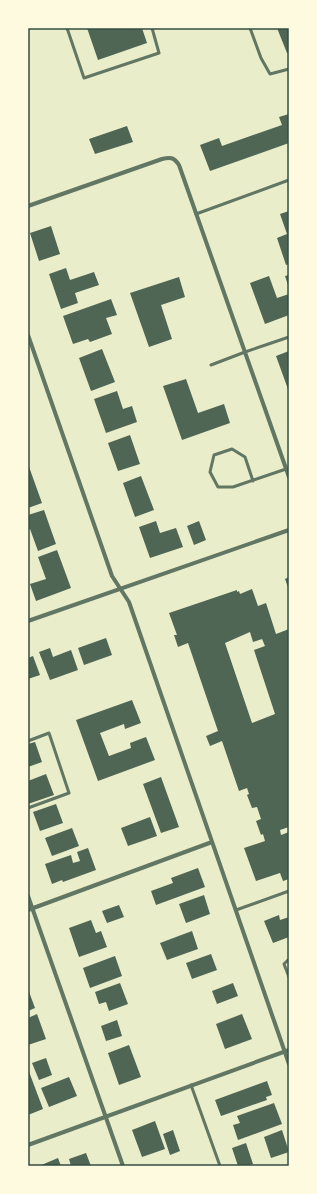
<svg xmlns="http://www.w3.org/2000/svg" width="317" height="1194" viewBox="0 0 317 1194" font-family="'Libre Baskerville',serif">
<style>
.building{fill:#4f6655;fill-rule:evenodd}
.lines{fill:none;stroke-linecap:round;stroke-linejoin:round}
.service{stroke:#617663;stroke-width:3}
.minor{stroke:#617663;stroke-width:4}
.neatline{fill:none;stroke:#344e41;stroke-width:1.5}
</style>
<rect width="100%" height="100%" fill="#e9edc9"/>
<path class="building" d="M87,28H142L147,43L98,60Z
M277,28H289V52L287,53Z
M289,114V143L210,171L200,145L219,138L222,146L282,125L279,117Z
M127,126L133,142L95,154L89,139Z
M289,211V264L286,265L277,238L287,234L280,214Z
M51,226L60,254L39,261L30,233Z
M66,268L70,280L94,272L99,285L75,293L78,303L61,309L49,274Z
M289,275V288L285,276Z
M269,276L277,298L289,294V315L265,324L250,283Z
M179,277L185,297L161,305L172,339L149,347L130,293Z
M111,299L117,315L106,318L112,334L90,342L88,339L73,344L63,316Z
M102,349L115,382L91,391L79,358Z
M289,351V392L276,356Z
M186,379L198,413L224,404L230,423L182,440L163,386Z
M117,391L123,409L132,406L137,422L106,433L94,399Z
M130,435L140,464L118,471L108,443Z
M28,464L42,503L28,508Z
M141,476L154,510L135,517L123,483Z
M44,510L56,544L38,551L30,529L28,530V515Z
M156,521L160,533L176,528L183,547L150,558L139,527Z
M199,521L206,540L194,545L187,526Z
M57,550L71,588L36,601L30,584L46,579L38,557Z
M289,577V590L285,579Z
M252,589L258,606L266,603L276,634L289,629V827L280,830L281,835L289,832V879L283,881L280,873L256,881L244,848L265,841L263,834L261,835L256,821L261,819L257,807L252,808L247,795L249,794L247,788L239,791L222,741L210,746L206,736L218,731L188,643L178,647L174,635H177L169,613L237,590V592L239,591L240,594ZM250,632L253,642L262,639L265,646L254,650L275,714L252,723L225,643Z
M106,638L112,655L84,665L78,648Z
M50,648L53,657L71,650L78,670L50,680L39,652Z
M33,656L40,675L28,679V658Z
M132,700L141,723L125,729L124,724L100,733L109,756L131,748L130,743L146,737L155,760L98,781L76,720Z
M35,742L42,762L28,767V744Z
M46,774L54,795L28,804V781Z
M161,777L179,827L161,833L143,784Z
M56,804L63,823L40,831L33,812Z
M150,817L157,836L128,846L121,828Z
M72,828L79,846L52,856L45,838Z
M88,848L96,870L63,882L62,880L52,884L45,864L71,855L73,863L80,861L77,852Z
M198,868L205,887L156,905L151,891L173,883L171,878Z
M204,895L210,914L186,923L179,904Z
M119,905L124,917L107,923L102,911Z
M279,915L280,920L289,917V937L273,943L264,921Z
M91,920L96,933L101,931L107,947L79,957L69,928Z
M192,931L198,949L167,960L160,943Z
M211,954L217,970L192,979L186,963Z
M115,956L122,976L90,988L83,968Z
M120,983L128,1004L109,1011L106,1002L99,1004L95,992Z
M233,983L238,996L217,1004L212,991Z
M28,989L35,1008L28,1011Z
M37,1014L46,1039L28,1045V1018Z
M242,1014L252,1039L225,1049L216,1024Z
M117,1020L122,1036L106,1041L101,1026Z
M129,1045L141,1077L119,1085L108,1053Z
M46,1058L52,1075L39,1080L32,1063Z
M28,1069L43,1109L28,1115Z
M69,1077L77,1096L49,1107L41,1088Z
M267,1081L272,1095L266,1097L267,1100L221,1116L215,1100Z
M274,1103L282,1124L238,1140L233,1125L240,1123L237,1116Z
M155,1121L165,1149L142,1157L132,1130Z
M173,1130L180,1151L170,1155L163,1134Z
M282,1130L289,1152L271,1158L264,1137Z
M246,1143L253,1164L246,1166H238L232,1148Z
M86,1153L91,1166H71L69,1159Z
M58,1158L61,1166H39Z"/>
<g class="lines">
<path class="service" d="M67,28L84,78L159,53L152,28
M250,28L261,58L270,74L289,69
M196,214L289,180
M211,365L245,352L289,337
M253,481L245,457L232,449L214,455L210,472L218,487H233L286,469
M28,741L49,733L69,793L28,808
M236,910L289,891
M289,959L284,964L289,977
M191,1085L220,1166"/>
<path class="minor" d="M28,206L162,159C170,157 174,157 179,165L289,477
M28,335L112,576L129,602L289,1064
M28,621L289,530
M28,896L123,1166
M28,910L212,842
M28,1145L289,1050"/>
</g>
<rect width="317" height="1194" fill="none" stroke="#fefae0" stroke-width="58"/>
<rect x="29" y="29" width="259" height="1136" class="neatline"/>
</svg>
